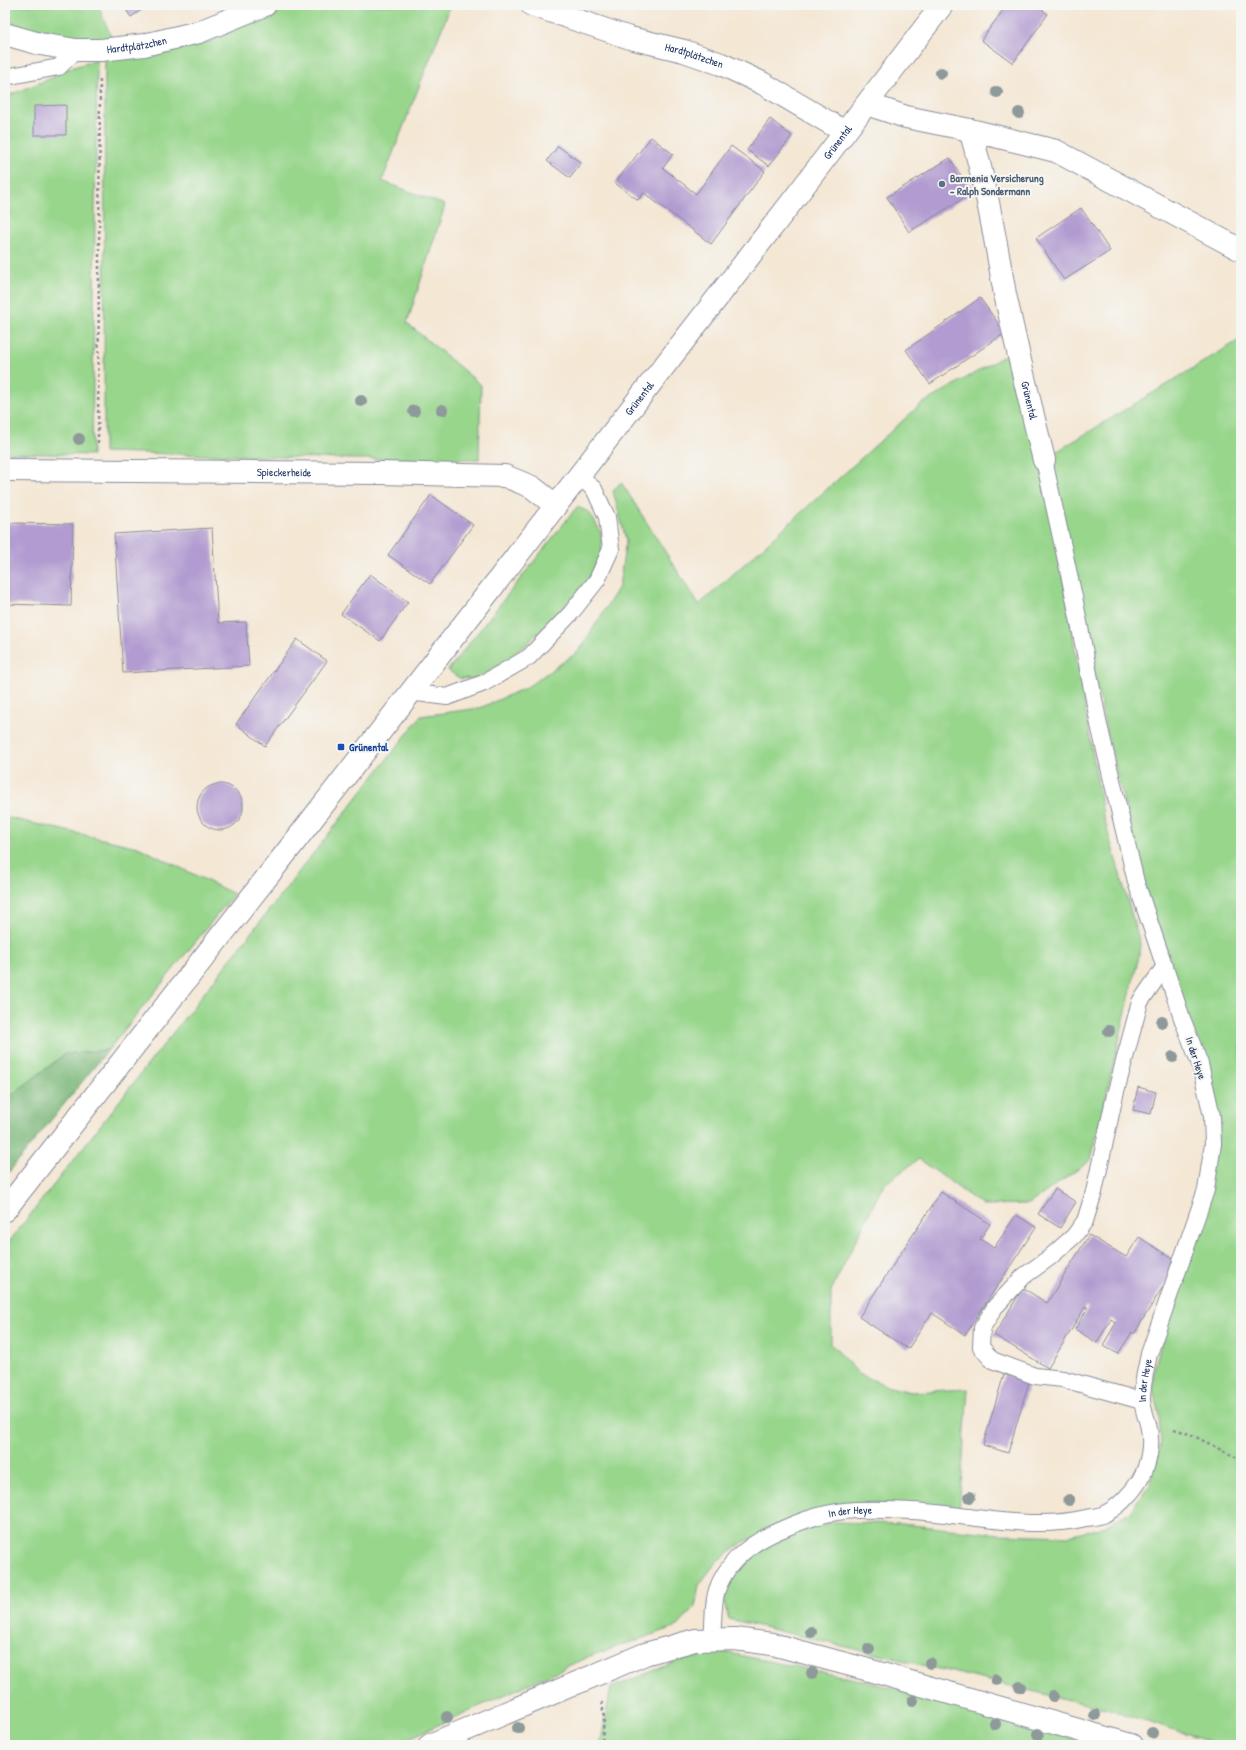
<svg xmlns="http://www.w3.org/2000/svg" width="1246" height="1750" viewBox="0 0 1246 1750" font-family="'Patrick Hand',sans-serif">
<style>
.green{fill:#98d68c;stroke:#5a8275}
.forest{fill:#7ab778;stroke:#4a736b}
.building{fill:#b19bd0}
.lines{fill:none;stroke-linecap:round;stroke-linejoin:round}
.service-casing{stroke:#888b99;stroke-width:18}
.minor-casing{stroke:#888b99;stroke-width:24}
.secondary-casing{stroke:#888b99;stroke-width:24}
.path{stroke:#888b99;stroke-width:2.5;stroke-dasharray:3 3;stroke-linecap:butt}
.service{stroke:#fff;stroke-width:16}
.minor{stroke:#fff;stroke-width:22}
.secondary{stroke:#fff;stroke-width:22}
.tree{fill:#8e999a}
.service-dot{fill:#5c6f8a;stroke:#f6f6f2;stroke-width:1.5}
.transit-dot{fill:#1a4fb4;stroke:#f6f6f2;stroke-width:1.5}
.labels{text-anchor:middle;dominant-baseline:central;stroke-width:4;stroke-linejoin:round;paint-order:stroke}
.street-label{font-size:11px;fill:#1b2f5e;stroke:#f6f6f2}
.service-label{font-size:11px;font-weight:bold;fill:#4e5e75;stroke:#f6f6f2;text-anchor:start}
.transit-label{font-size:11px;font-weight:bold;fill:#164399;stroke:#f6f6f2;text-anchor:start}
</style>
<rect width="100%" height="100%" fill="#f6f6f2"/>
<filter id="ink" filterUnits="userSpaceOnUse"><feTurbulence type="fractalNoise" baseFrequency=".025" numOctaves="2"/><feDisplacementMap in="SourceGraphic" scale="8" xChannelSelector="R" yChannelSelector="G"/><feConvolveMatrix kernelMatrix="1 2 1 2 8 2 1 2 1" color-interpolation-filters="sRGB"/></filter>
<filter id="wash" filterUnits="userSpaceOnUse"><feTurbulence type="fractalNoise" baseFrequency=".012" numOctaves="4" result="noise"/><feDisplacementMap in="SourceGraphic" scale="16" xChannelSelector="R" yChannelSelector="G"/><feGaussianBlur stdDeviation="0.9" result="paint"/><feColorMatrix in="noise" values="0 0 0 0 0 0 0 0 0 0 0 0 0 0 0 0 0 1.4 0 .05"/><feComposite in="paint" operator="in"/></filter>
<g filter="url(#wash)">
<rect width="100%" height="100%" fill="#f4e7d4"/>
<path class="green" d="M5,5H98L112,39L68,40L5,25Z
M288,5H451L382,181L445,205L407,323L481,385L479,459H351L104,452L105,56L158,54L211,41Z
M97,60L92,455L5,453V97L54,77V73Z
M1241,339V1745H1224L1107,1709L729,1619L724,1603L730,1580L747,1557L808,1529L835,1522L902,1524L999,1534L1069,1536L1100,1528L1128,1513L1149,1486L1161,1444L1159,1416L1153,1388V1373L1218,1140L1142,876L1104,721L1051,455Z
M1016,349L1059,553L1103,815L1141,947L1091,1160L1029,1204L982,1205L919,1159L883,1185L831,1291V1344L859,1374L890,1387L910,1392L968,1389L959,1512L853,1505L745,1541L717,1561L699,1585L695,1607L678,1626L590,1656L394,1745H5V1247L421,716L480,708L527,687L579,651L619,587L626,540L613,491L621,482L699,605L920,405Z
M577,507L589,512L601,532L602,550L590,577L561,611L527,644L490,672L472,679L459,678L448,670Z
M5,817L138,847L234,894L108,1050L65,1054L5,1100Z
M724,1652L865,1681L1097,1745H600L611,1688L678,1661Z"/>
<path class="forest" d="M108,1050L5,1177V1100L65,1054Z"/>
<g id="blocks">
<path class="building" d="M123,5H149L131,17Z
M1007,5H1035L1048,14L1013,63L981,40Z
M66,105V135H34V106Z
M770,119L792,136L769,166L747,150Z
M651,137L673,154L663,168L696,194L731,146L765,171L711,244L644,193L638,200L615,183Z
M558,146L581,163L570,178L547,161Z
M950,158L972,193L909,232L887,197Z
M1081,208L1110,251L1064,280L1036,238Z
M980,298L1005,333L930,384L906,350Z
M431,495L473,525L430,584L388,555Z
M5,523L73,524L71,606L5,604Z
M212,528L218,623L246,622L249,666L123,673L114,534Z
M370,574L408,602L380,641L341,614Z
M297,639L327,661L265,746L236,724Z
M197 807a23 23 0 1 1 46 0a23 23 0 1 1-46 0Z
M1138,1087L1156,1092L1151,1114L1133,1110Z
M1055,1189L1076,1202L1060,1228L1038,1214Z
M941,1192L990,1224L980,1239L994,1248L1016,1215L1036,1227L965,1335L932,1313L908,1349L859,1317Z
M1089,1235L1126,1257L1139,1237L1178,1262L1134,1334L1132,1332L1118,1354L1103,1345L1116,1323L1111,1319L1097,1343L1075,1329L1088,1308L1086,1306L1048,1368L994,1335L1023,1288L1047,1303Z
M1004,1374L1029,1382L1008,1453L983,1445Z"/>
</g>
</g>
<g filter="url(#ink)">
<use href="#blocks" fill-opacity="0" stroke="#888b99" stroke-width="1"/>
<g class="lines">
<g class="service-casing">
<g id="service">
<path d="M5,77L59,67L76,50"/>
<path d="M410,692L447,697L484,683L529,657L571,613L597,580L611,549L607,517L594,489L578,476"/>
<path d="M1142,1401L1063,1379L1035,1376L992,1360L981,1347L982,1328L995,1307L1024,1276L1049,1258L1074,1236L1085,1221L1094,1192L1115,1095L1140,1002L1165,966"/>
<path id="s1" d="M712,1639C714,1623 712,1605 717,1590C727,1561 751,1543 778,1531C803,1520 828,1511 856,1510C890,1509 926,1511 960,1516C1002,1521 1044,1528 1086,1518C1091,1517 1097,1517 1102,1515C1117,1509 1131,1494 1140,1480C1149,1464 1153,1443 1148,1424C1146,1416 1142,1407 1142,1399C1142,1384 1146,1369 1149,1354L1206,1190L1213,1144L1212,1116L1200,1064L1183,1021L1136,882L1099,725L1074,597L1044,460"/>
</g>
</g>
<g class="minor-casing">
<g id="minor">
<path id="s2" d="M532,5L630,38L684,51L721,64L762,83L845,132"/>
<path id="s3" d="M5,34L40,44L76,50H101L144,45L199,32L265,5"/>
<path d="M867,104L906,117L970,130L1056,151L1241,250"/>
<path id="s4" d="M970,130C986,183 995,239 1005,294C1017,349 1030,404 1044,460"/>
</g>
</g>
<g class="secondary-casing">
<g id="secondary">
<path id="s5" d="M5,470L381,473L505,476L532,487L555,505"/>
<path id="s6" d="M5,1210L282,858L794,199L942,5"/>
<path d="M430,1745L645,1654L695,1640L735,1639L772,1644L865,1669L1131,1745"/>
</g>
</g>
<path class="path" d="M98,443L100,78
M1174,1429L1190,1434L1241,1460
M602,1702L604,1718L602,1745"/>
<use href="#service" class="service"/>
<use href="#minor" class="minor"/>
<use href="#secondary" class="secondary"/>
</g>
<g class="tree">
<circle cx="941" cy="73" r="6"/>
<circle cx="997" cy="92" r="6"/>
<circle cx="1019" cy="113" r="6"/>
<circle cx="361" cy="401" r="6"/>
<circle cx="442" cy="410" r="6"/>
<circle cx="414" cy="411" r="6"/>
<circle cx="79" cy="439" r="6"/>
<circle cx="1162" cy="1022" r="6"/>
<circle cx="1109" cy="1031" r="6"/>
<circle cx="1173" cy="1057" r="6"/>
<circle cx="970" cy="1497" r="6"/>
<circle cx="1069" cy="1500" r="6"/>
<circle cx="811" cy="1632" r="6"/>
<circle cx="869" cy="1649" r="6"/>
<circle cx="930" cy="1663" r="6"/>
<circle cx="812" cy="1673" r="6"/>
<circle cx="996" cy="1680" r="6"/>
<circle cx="1020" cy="1687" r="6"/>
<circle cx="1053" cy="1696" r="6"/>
<circle cx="913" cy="1701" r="6"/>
<circle cx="1095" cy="1715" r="6"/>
<circle cx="447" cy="1717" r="6"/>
<circle cx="995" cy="1724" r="6"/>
<circle cx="518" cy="1728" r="6"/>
<circle cx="1152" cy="1733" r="6"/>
<circle cx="1038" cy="1734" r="6"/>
</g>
</g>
<circle class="service-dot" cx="942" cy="184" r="4"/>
<rect class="transit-dot" x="337" y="743" width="8" height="8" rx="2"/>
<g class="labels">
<g class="street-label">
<text stroke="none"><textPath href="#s3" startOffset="134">Hardtplätzchen</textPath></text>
<text stroke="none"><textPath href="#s2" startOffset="170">Hardtplätzchen</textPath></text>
<text stroke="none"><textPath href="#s6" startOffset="1354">Grünental</textPath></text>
<text stroke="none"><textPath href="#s6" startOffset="1030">Grünental</textPath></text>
<text stroke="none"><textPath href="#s4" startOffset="277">Grünental</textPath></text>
<text stroke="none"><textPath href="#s5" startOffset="279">Spieckerheide</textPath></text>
<text transform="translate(1196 1058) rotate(72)">In der Heye</text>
<text stroke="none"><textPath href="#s1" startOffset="620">In der Heye</textPath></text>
<text stroke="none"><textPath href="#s1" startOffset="212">In der Heye</textPath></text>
</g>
<g class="service-label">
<text x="950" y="178">Barmenia Versicherung<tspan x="950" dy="13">- Ralph Sondermann</tspan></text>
</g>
<g class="transit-label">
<text x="349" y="747">Grünental</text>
</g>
</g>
<rect width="1246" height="1750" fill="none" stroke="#f6f6f2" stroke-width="20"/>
</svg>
